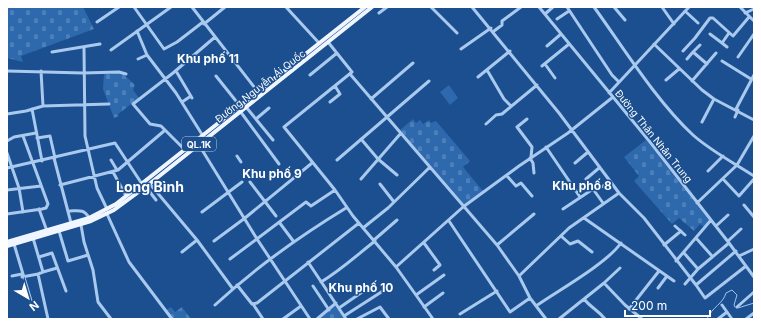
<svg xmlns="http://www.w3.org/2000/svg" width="761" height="326" viewBox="0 0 761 326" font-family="Inter,sans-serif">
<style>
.cemetery{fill:url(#cemetery-stones)}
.garden{fill:#2e69ad}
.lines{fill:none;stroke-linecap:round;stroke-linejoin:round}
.stream{stroke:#9cc4f0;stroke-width:1}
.minor{stroke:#a9c9ee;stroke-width:3}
.major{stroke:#f0f6ff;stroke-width:4}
.labels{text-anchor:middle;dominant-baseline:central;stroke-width:3;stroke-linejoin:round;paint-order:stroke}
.shield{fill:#1b4f8f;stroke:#bbcadd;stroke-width:1}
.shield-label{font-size:9px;font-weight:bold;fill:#fff}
.street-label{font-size:10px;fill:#fff;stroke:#1b4f8f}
.quarter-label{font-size:12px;font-weight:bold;fill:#fff;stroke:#1b4f8f}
.district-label{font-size:14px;font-weight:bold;fill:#fff;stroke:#1b4f8f}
</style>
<defs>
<pattern id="cemetery-stones" width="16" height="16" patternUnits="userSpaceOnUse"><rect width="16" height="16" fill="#2e69ad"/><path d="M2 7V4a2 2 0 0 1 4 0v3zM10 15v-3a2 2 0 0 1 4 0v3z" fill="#4d80b9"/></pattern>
</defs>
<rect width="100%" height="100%" fill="#1b4f8f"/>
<path class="cemetery" d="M7,7H83L94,29L21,56L23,62L7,58Z
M119,73L123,74L135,85L133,90L139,98L117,115L119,116L114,118L103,89L104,74Z
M413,119L416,123L420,120L423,124L429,120L431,123L436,121L470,161L463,167L483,191L464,205L400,130Z
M646,140L709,220L704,227L700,224L694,231L679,218L672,224L634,181L639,176L624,157Z
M335,305L345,319H319Z
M171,307L175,312L182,307L191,319H173L166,310Z"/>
<path class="garden" d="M449,85L458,98L450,105L440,92Z"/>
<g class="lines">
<path class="stream" d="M738,308L754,303
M707,319C712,307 723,304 726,293L732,290L737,295L734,305L735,307"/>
<path class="minor" d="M134,7L164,49L177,42L203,22
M192,7L258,92
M286,7L319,43
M431,7L457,33
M472,7L559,113L619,193L644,218L696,285
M539,7L650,142L729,243L754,277
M567,7L612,75L619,82
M594,7C623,47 657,102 693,135C711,151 734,163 754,176
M614,7L625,20
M662,7L674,24
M740,7L754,21
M685,11L698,23
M379,13L387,7
M745,13L754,9
M545,14L553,7
M557,19L569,11
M97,22L119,7
M204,24L225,7
M137,31L147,55L176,93L203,136
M494,31L502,25V21L521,7
M710,34L722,43
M328,42L352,72L284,127L335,190L353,216L396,267L433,319
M654,44L702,90L714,99L754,120
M547,46L561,34
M727,47L722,43L729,33
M84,48L85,136L97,188L107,209
M461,49L491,28
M111,50L171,7
M683,51L695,38L710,18H713L733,36L749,17
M52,52L100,44
M693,52L700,45
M738,57L754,34
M138,59L147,55
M687,59L693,52L707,64
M722,61L751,79
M545,64L555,78
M542,66L569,44
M487,70L504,99L511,106
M7,71L83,73L119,72L126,74
M41,71L43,106
M176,71L192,98
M350,74L497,245L519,276
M310,75L337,53
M216,76L240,106
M478,77L510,51
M666,80L679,69
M692,81L716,53
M609,93L689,7
M371,99L413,63
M182,102L191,96
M330,102L340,94L335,86
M246,107L273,140
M32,109L42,161
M736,109L754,75
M240,111L279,164
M7,114L26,111L43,106L109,104
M735,117L738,110
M256,119L269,108
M527,119L517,127L532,147L531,157
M702,122L714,99
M486,124L496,115L502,114L537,85
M37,138L50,136L55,158
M361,139L378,159L397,175
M7,141L14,137L36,133
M199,145L257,239L310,319
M546,147L580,197
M185,150L161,126L150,124L133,104L173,73L215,37
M7,153L19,188L23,212
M237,156L241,162
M54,158L71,223
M530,158L533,163L534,173
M111,160L117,170
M337,160L429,81
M575,163L588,152
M7,168L115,143L142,184
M708,171L723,156
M113,172L126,196
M507,176L516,186L521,183L532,196
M361,179L401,133
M586,179L599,168
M723,179L739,196L754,179
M250,182L276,216
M150,184L197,240L233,289
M380,184L394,202
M60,185L118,170L164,131
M146,187L156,200
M598,189L610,182
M7,190L41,186
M697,203L737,165L754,136
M744,205L754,217
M39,209L47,231
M563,209L593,189L603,203
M68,211C77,211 84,208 89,218
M202,212L242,182
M7,214L42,209L46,208L48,204L23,136
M107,214L129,262L172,319
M584,218L674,281
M449,221L510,312L530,298
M279,222L294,242
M81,225L84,242L93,270L98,302L111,319
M675,226L685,235
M716,226L728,215
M363,228L388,208L430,167
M59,231L68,261L88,255
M561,236L570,244L578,241L592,252
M33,238L43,272L38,274L48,319
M696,238L712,256
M374,240L397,220
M214,241L245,218L312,163
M728,241L741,229
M424,243L440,265L434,270
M14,244L32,304
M497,245L534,214
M664,245L681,231
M736,251L696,285L705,298L746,266
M182,252L197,240
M684,253L698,269
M739,256L754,249
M39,257L52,253L66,291
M230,259L306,202L311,206L335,190
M676,261L711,220
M308,262L346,319
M396,267L463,207L519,166L568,133L613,97
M43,272L57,268
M12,276L22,274
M22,277L38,274
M321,282C341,270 357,255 375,241
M604,283L625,305L641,318
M685,284L698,269L729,243
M237,285L252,304L257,303L359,223
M313,286L329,310
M658,288L667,276
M416,295L444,275
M584,299C591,308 597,309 605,319
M253,304L263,319
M215,305C255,268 300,236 346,208
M722,305L732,319
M536,306C559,290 606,264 621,243
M424,307L443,293
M737,307L754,292
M339,308L365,290
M629,309L659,271
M460,314L497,291
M344,316L386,289
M283,319L301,306
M317,319L336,303
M357,319L380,307L389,319
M546,319L530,298L519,276L569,228L619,193
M559,319L604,283L620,268
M718,319L727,312
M746,319L754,313"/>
<path class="major" d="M7,242L89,218L116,204L365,7
M7,246L91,221L114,210L148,185L372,7"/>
</g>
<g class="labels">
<rect class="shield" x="182" y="137" width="34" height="14" rx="3"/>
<g class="shield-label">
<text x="199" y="144">QL.1K</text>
</g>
<g class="street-label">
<text transform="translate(260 86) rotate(-38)">Đường Nguyễn Ái Quốc</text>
<text transform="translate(654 136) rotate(51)">Đường Thân Nhân Trung</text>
</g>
<g class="quarter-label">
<text x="208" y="58">Khu phố 11</text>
<text x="272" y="173">Khu phố 9</text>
<text x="582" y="185">Khu phố 8</text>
<text x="361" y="287">Khu phố 10</text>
</g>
<g class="district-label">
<text x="150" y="186">Long Bình</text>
</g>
</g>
<rect width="761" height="326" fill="none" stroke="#ffffff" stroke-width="16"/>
<g transform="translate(28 298) rotate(142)" stroke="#1b4f8f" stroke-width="3" paint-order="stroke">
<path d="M0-3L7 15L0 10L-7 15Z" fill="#ffffff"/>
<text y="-6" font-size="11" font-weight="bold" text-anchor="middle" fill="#ffffff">N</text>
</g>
<path d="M625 310v6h85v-6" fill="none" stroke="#ffffff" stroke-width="2"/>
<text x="631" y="310" font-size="12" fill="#ffffff" stroke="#1b4f8f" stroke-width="3" paint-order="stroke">200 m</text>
</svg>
